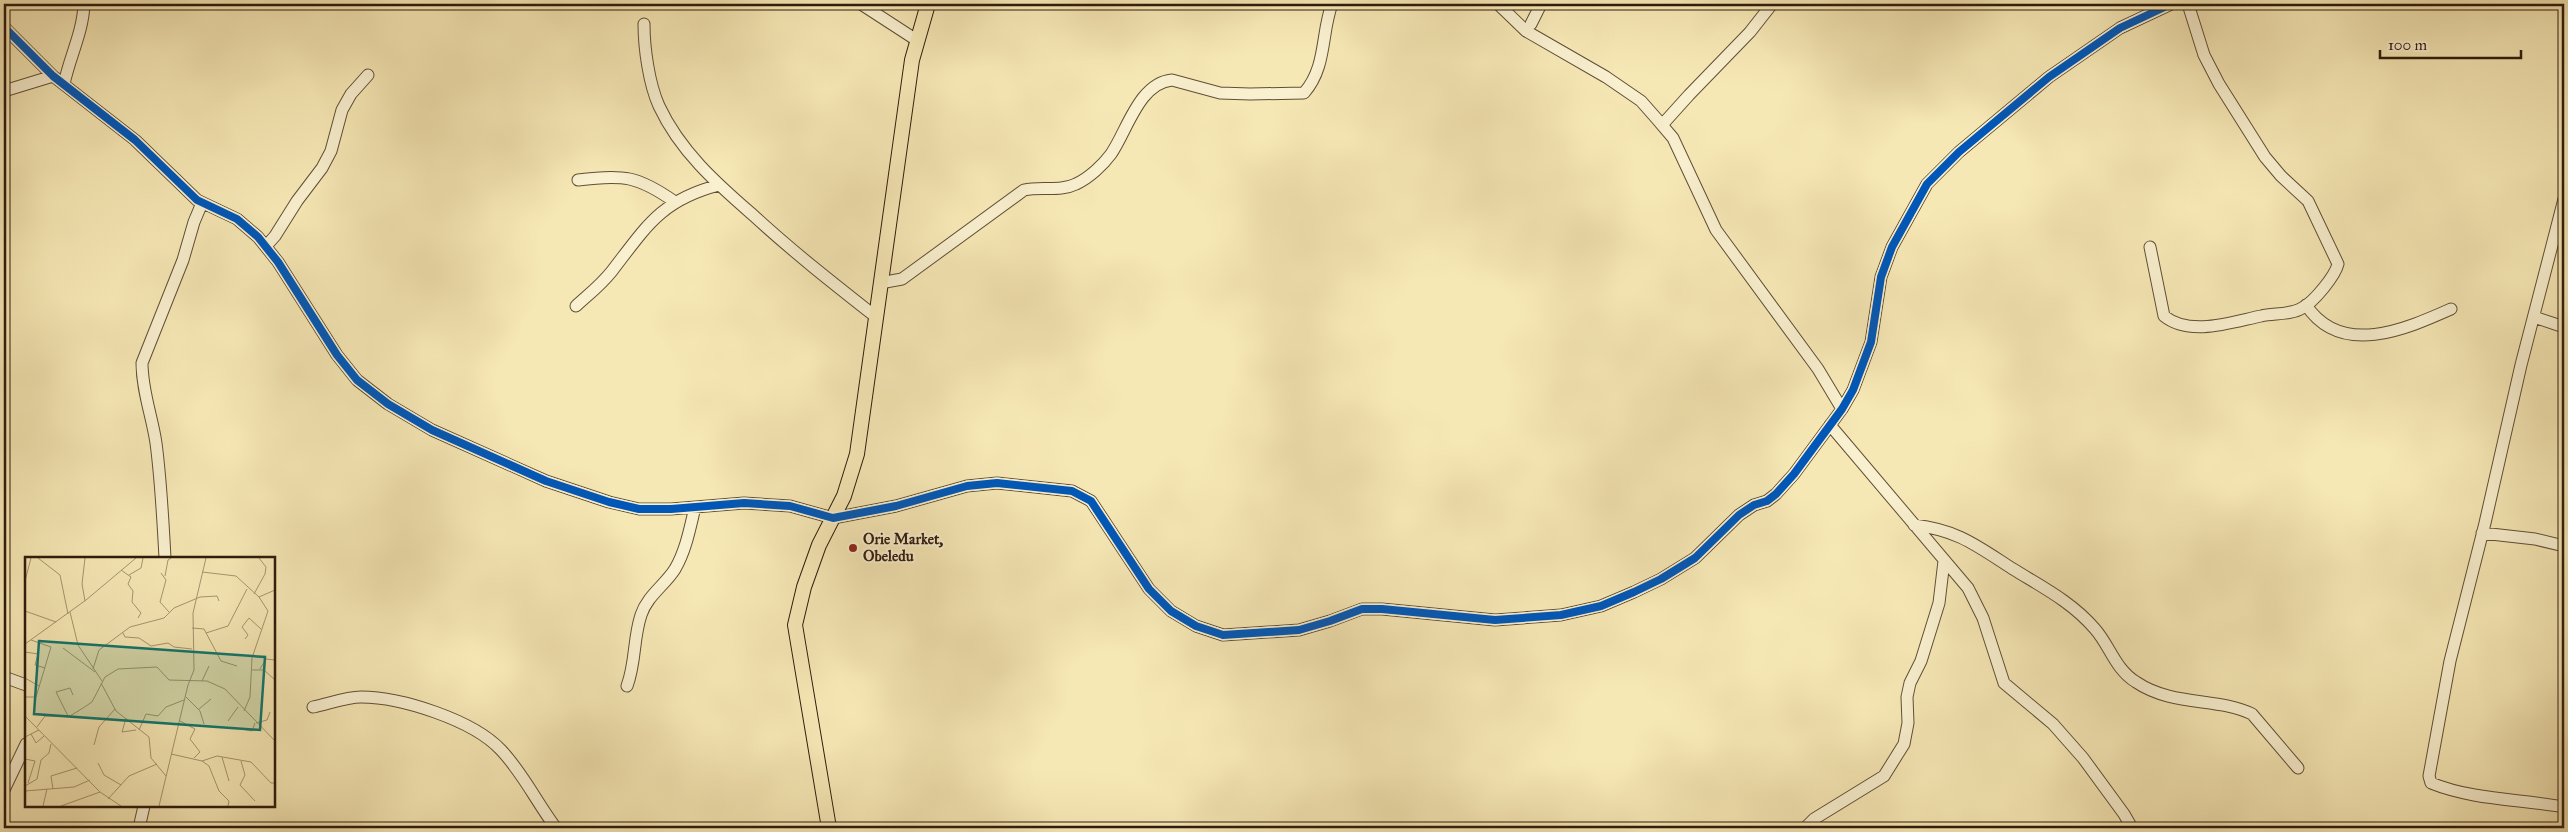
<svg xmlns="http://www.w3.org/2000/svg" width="2568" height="832" viewBox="0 0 2568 832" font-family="'IM FELL Great Primer',serif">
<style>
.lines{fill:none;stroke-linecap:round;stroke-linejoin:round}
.minor-casing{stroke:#604e36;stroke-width:13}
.major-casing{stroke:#2e1b0c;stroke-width:16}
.minor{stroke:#f9f0cf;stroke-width:11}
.major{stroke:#f6e8b5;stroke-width:14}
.cycleway-casing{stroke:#f9f0cf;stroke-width:11}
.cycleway{stroke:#0057b8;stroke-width:8}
.poi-dot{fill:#8f2418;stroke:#f9f0cf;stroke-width:2}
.labels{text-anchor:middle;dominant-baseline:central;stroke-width:4;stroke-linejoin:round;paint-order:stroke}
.poi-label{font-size:15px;font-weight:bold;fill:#2e1b0c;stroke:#f9f0cf;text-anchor:start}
.inset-road{fill:none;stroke:#a69671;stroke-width:1}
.view{fill:#0f766e;fill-opacity:0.15;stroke:#0f766e;stroke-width:2.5}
.inset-edge{fill:none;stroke:#2e1b0c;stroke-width:2.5}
</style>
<rect width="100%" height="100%" fill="#f6e8b5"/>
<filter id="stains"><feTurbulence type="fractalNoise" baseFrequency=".004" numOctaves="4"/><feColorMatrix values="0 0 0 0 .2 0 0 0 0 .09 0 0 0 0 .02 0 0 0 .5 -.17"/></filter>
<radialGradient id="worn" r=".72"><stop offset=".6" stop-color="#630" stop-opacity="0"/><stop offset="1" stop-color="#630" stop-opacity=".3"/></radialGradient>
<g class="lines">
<g class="minor-casing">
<path id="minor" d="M861,4L918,41
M1498,4L1526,31L1606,77L1641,101L1656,118L1673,138L1716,230L1818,369L1842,409
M644,24C644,48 649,84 659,106C680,151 716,183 753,215C792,251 834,284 876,317
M1531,24L1541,4
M4,27L53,76L135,140L197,200L237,219L258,237L278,262L337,355L357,380L388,404L432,430L546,481L609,502L639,509H671L744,503L790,506L833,518L896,506L967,486L997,483L1072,491L1091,501L1149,589L1171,611L1196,626L1223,635L1299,630L1330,621L1362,609H1382L1495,620L1561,615L1601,606L1634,592L1661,579L1695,558L1739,515L1754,505L1767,501L1776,494L1794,474L1842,409L1853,390L1871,342L1881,277L1892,247L1927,184L1959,152L2049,77L2120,28L2171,4
M64,84C70,56 83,32 84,4
M4,91L53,76
M1662,125L1689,95L1750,32L1772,4
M578,180C623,174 638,176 675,202
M2564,199L2521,365L2485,523L2450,661L2429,776L2431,783C2473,800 2520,799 2564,807
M266,246L275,236L297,201L322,168L331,151L342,110L351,94L368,75
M2150,247L2164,316C2190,337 2232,322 2261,316C2274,313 2291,315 2302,308C2314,302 2335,276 2338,264L2308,201L2281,176L2265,157L2219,84L2204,55L2188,4
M880,283L902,279L1024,190C1041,186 1060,192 1076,184C1089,178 1103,165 1111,154C1127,131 1139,83 1172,80L1220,93L1250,94L1304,93C1327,67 1321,33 1332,4
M2306,305C2341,358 2406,329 2451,309
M576,306C588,295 601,285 612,271C646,227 661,200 719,185
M2534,317L2564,327
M1830,425L1968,588L1983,618L2004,683L2053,724L2083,758L2124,814L2132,828
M1914,525C1958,530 1977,546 2013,569C2042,587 2072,602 2095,629C2110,646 2115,669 2136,682C2173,707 2218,697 2252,714L2298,768
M2482,533L2535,539L2564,546
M165,558C163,520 161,481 156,443C152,416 142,391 142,363L183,260L194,222L202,203
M4,677L26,685
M627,686C636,662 633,639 641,615C647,596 665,585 675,569C686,550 690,528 695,507
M313,707C328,704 346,697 361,697C401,697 473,720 501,750C523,773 537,803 556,828
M4,790L26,744
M139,828L144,806
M1805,828L1814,819L1884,776L1904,744L1908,723L1907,697L1910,683L1921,661L1939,603L1944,561"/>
</g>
<g class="major-casing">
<path id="major" d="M829,828L795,625L804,587L819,545L844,496L857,454L912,60L928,4"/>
</g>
<use href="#minor" class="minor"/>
<use href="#major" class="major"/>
<g class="cycleway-casing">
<path id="cycleway" d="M4,27L53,76L135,140L197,200L237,219L258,237L278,262L337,355L357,380L388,404L432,430L546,481L609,502L639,509H671L744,503L790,506L833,518L896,506L967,486L997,483L1072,491L1091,501L1149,589L1171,611L1196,626L1223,635L1299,630L1330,621L1362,609H1382L1495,620L1561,615L1601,606L1634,592L1661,579L1695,558L1739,515L1754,505L1767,501L1776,494L1794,474L1842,409L1853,390L1871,342L1881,277L1892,247L1927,184L1959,152L2049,77L2120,28L2171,4"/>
</g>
<use href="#cycleway" class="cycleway"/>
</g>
<circle class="poi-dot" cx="853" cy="548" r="5"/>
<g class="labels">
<g class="poi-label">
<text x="863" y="539">Orie Market,<tspan x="863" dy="17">Obeledu</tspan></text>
</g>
</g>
<g transform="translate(25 557)">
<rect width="250" height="250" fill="#f6e8b5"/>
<path class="inset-road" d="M13,1L35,18L43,57M60,1L57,27L60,44M96,13L106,20L103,27L108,34L107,45L116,56L113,61M177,15L211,19L234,40L243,54L227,101L225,140L219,154M136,16L141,23L135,45L144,55M104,18L116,11L118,1M140,19L143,3L146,1M0,24L6,1M229,37L240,17L241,10L234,1M234,40L250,33M0,54L31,65M45,55L53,88L77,124M167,71L179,72L196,104L212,109M98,76L100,80L114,81L126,89L143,86L149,90L167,92M181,76L203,69L222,32M220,82L223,78L217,70L224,61L236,72M0,87L61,43L111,1M38,91L70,115M0,95L13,97L10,108L20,111M68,112L74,93L105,70L139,61L149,51L175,40L192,39L194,44M235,112L241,102L250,103M227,113H239L250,123M0,121L14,129M177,124L184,109M76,126L91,154L124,180L126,201L141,219M0,140H11L26,90L6,83M161,140L175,154L179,167M174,152L186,142M0,159L75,235L96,249M43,159L31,135L45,131L48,138M101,161L97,175L111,173M155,164L170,172L165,182L175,195L169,201M203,164L213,150M231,166L242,163L245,155M12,170L20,159H45L58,151L67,145L80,120L93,112L132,110L144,123L182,124L200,132L250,184M217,172L227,174L230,166M114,173L121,157L133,159L141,150L159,143M6,177L11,186L19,179M0,180L14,173M69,188L74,170L90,152M146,197L177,204L192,199L226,205L246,226H250M197,200L204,224M0,202L10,204L3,226M177,204L184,209L194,234L204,244L203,249M216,204L220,218L215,228L230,244M73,206L79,218L96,228M0,229L12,222L16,203L24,196L26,187M28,232L26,219L52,211M0,234L49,230L65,223M83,242L104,219L132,207M18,249L22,232M36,249L75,235M134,249L163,128L169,113L168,56L181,1"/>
<path class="view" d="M14,84L240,100L235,173L9,157Z"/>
<rect width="250" height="250" class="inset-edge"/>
</g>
<rect width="2568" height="832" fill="none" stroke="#f6e8b5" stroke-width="20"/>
<rect x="5" y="5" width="2558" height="822" fill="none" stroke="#2e1b0c" stroke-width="2.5"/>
<rect x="10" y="10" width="2548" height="812" fill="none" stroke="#2e1b0c"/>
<path d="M2380 50v8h141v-8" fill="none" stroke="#2e1b0c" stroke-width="2.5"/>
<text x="2388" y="50" font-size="15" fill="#2e1b0c" stroke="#f9f0cf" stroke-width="4" paint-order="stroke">100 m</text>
<rect width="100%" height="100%" filter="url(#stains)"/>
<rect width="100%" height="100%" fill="url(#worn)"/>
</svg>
